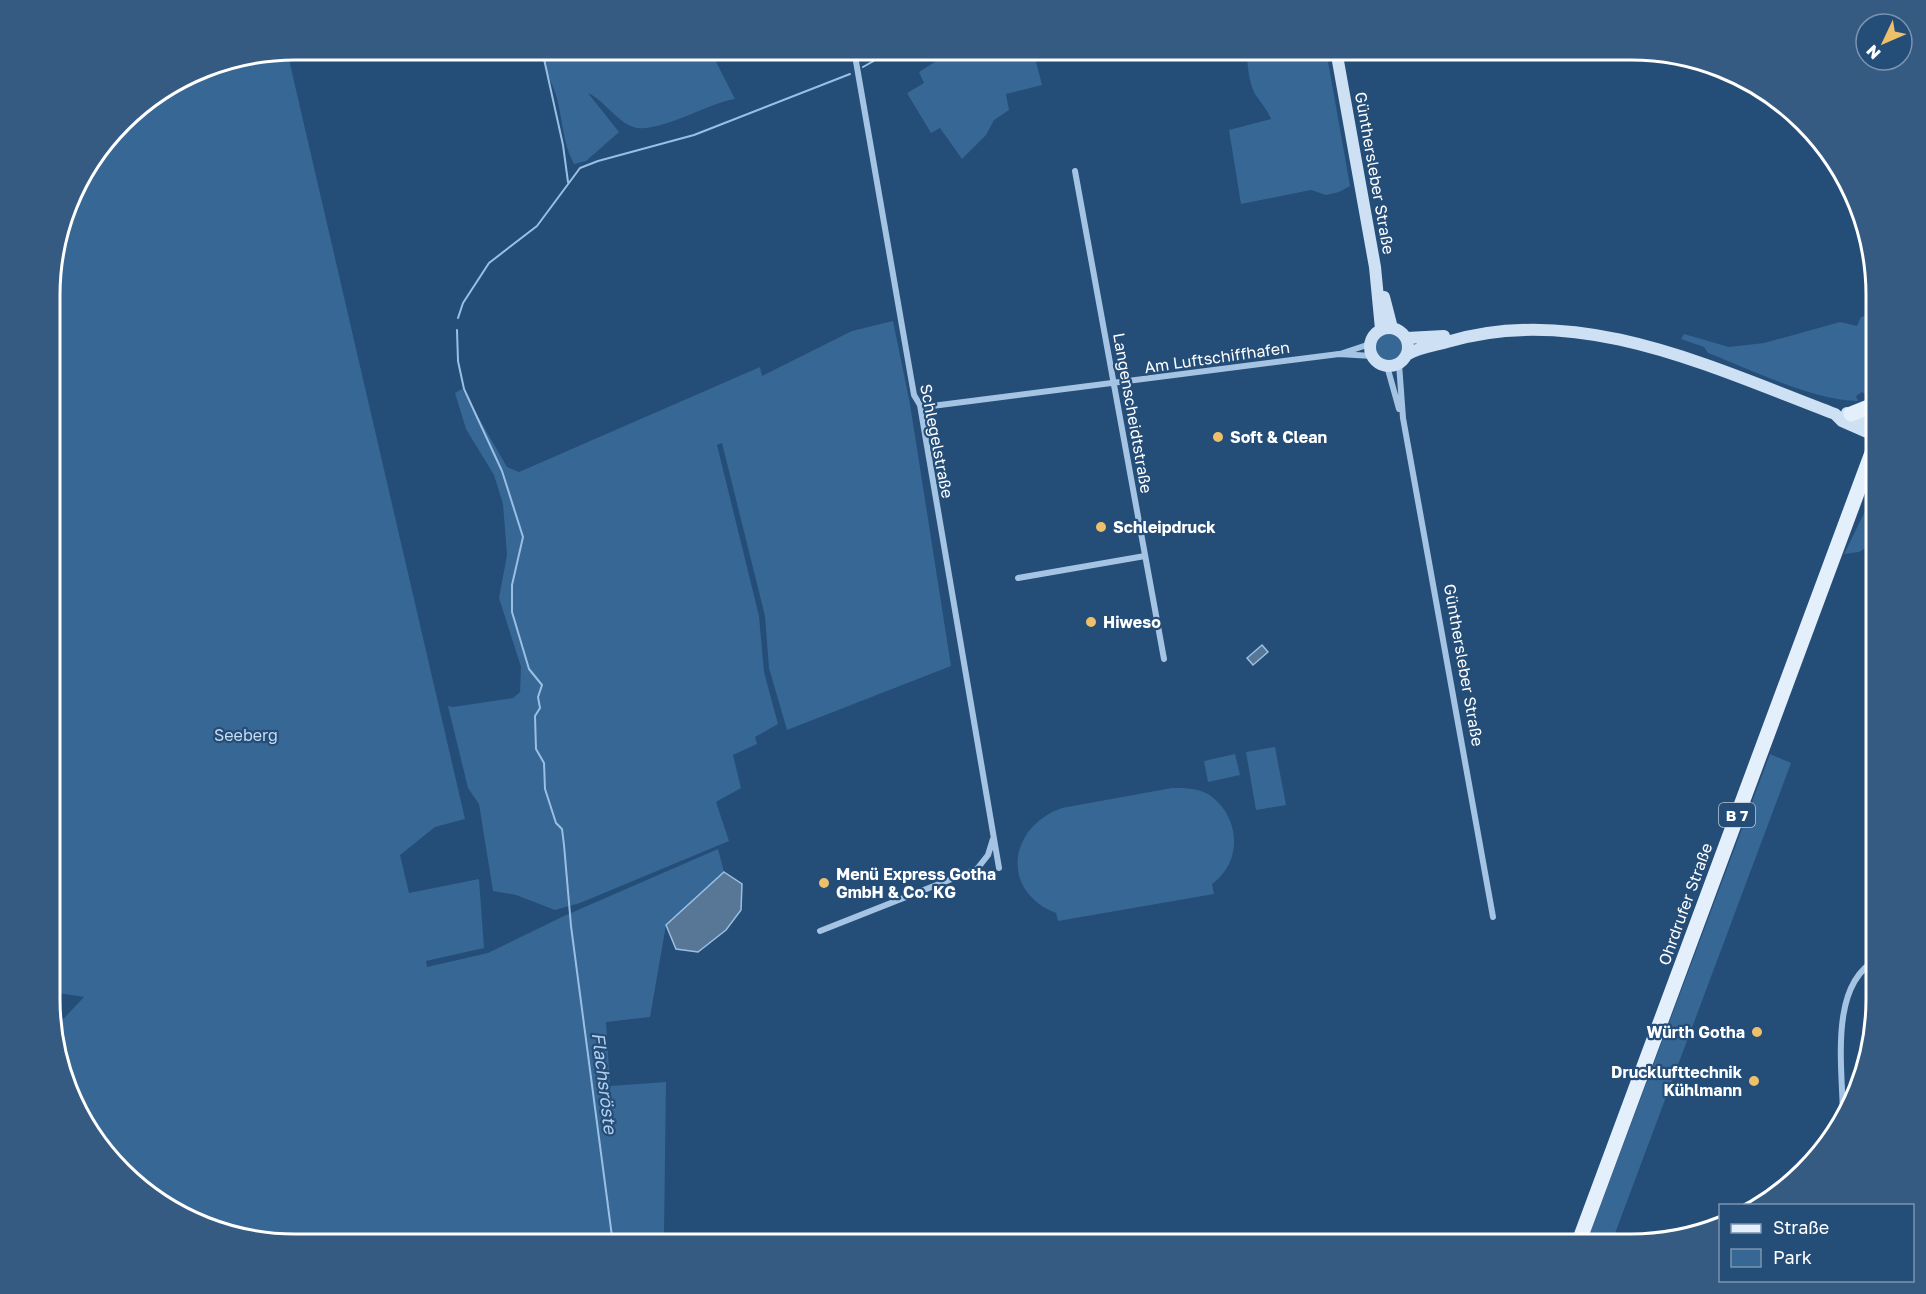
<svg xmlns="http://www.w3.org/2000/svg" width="1926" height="1294" viewBox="0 0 1926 1294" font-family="'Golos Text',sans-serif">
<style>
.green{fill:#376795}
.water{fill:#587696;stroke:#99c0e4;stroke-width:1.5}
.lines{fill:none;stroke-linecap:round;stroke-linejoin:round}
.stream{stroke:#99c0e4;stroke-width:2}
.minor{stroke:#a5c4e3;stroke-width:6}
.secondary{stroke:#cee0f3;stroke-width:12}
.primary{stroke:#e4effc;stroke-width:15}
.poi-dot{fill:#eec069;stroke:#244d78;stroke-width:2}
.labels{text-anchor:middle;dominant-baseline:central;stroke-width:4.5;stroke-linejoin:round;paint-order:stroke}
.shield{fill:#244d78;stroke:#bdcad6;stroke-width:1.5}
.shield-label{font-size:15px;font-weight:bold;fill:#fff}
.street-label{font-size:16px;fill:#fff;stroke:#244d78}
.poi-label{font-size:16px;font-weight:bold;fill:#fff;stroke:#244d78;text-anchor:start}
.park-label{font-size:16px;fill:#c7ddf3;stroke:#244d78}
.water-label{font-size:18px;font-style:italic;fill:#b0ceeb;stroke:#244d78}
.rim{fill:none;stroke:#fff;stroke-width:3}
</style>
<rect width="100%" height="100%" fill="#244d78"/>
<path class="green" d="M544,50H710L735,99C710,102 657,135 633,127C615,120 605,101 588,93L619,132L586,161L574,164C562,142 563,119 556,95C551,80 542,66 544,50Z
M964,50H1033L1042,85L1006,94L1009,110L994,120L986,135L962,159L940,128L931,133L907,93L924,83L919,72L941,58Z
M1246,50H1326L1350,186L1339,192L1326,195L1311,190L1241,204L1229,130L1271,119C1267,109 1261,103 1255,94C1248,81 1248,64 1246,50Z
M287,51L465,819L435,827L400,855L409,893L479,879L484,948L426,961L427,967L488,953L564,916L718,849L724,872L666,925L650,1017L606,1022L610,1086L666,1082L664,1236L661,1238V1244H294L216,1232L158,1203L83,1122L52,1031L84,997L52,992V263L75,186L133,111L201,68Z
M1876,313V397L1871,398L1862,392L1856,396L1858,401C1810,400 1753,370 1708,353L1704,347L1681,339L1684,334L1729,347L1764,343L1840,322L1857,326L1861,317Z
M893,321L910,404L951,666L787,730L769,668L765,616L722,443L717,445L759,616L764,672L778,724L755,737L757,744L733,755L741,788L716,802L729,841L580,903L555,910L516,895L493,891L479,804L468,788L448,706L453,707L513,698L520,692L521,667L499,598L507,555L503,504L494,475L466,429L455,393L462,389L507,467L519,472L760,367L762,376L852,331Z
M1374 346a15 15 0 1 1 30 0a15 15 0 1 1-30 0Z
M1876,489V542L1859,552L1844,554Z
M1275,747L1286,805L1256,810L1246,752Z
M1235,754L1240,775L1208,782L1204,761Z
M1770,754L1791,763L1611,1244H1586Z
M1172,788C1184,788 1197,788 1208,794C1240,815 1244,861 1212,884L1214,894L1058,921L1056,913C1000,891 1008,827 1062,808Z"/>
<path class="water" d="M1262,645L1268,652L1253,665L1247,658Z
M724,872L742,884L741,910L726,930L698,952L676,949L666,925Z"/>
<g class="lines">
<path class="stream" d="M542,50L563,145L568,182
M863,67L893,50
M458,318L463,303L489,263L537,226L580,168L598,161L694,135L850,74
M457,330L458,361L464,389L502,471L523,537L512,585V612L529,669L542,685L538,697L540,708L535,716L536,749L544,763L545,789L556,823L562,829L564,845L571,926L613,1244"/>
<path class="minor" d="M854,50L914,395L920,405L999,868
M1075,171L1164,659
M1340,354L1370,344
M1399,364L1403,418L1493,917
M1387,366L1399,409
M920,405L932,406L1339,354L1372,356
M1018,578L1145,556
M820,931L977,869L988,855L993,839
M1843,1118C1843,1071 1828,986 1876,960"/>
<path class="secondary" d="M1336,50L1375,267L1381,329
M1384,297L1392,328
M1370 347a19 19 0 1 1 38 0a19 19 0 1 1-38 0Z
M1407,338L1444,336
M1408,354C1420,347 1433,346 1447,342C1579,302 1713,368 1835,414L1842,421L1876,436
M1847,413L1876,424"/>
<path class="primary" d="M1851,414L1876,404
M1578,1244L1876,442"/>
</g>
<g class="poi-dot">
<circle cx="1218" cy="437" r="6"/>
<circle cx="1101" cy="527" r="6"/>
<circle cx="1091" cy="622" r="6"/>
<circle cx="824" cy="883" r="6"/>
<circle cx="1757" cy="1032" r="6"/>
<circle cx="1754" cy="1081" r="6"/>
</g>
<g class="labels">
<rect class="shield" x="1719" y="803" width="36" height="24" rx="4.5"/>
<g class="shield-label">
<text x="1737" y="815">B 7</text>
</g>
<g class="street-label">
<text transform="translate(1375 173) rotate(80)">Günthersleber Straße</text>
<text transform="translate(1217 357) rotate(-8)">Am Luftschiffhafen</text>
<text transform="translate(1133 413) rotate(80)">Langenscheidtstraße</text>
<text transform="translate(937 441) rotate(79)">Schlegelstraße</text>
<text transform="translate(1464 665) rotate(80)">Günthersleber Straße</text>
<text transform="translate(1685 904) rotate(-70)">Ohrdrufer Straße</text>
</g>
<g class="poi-label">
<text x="1230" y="437">Soft &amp; Clean</text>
<text x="1113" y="527">Schleipdruck</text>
<text x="1103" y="622">Hiweso</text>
<text x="836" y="874">Menü Express Gotha<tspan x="836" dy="18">GmbH &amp; Co. KG</tspan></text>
<text x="1745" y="1032" text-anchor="end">Würth Gotha</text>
<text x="1742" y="1072" text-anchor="end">Drucklufttechnik<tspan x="1742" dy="18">Kühlmann</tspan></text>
</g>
<g class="park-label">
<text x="246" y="735">Seeberg</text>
</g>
<g class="water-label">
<text transform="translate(605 1083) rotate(83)">Flachsröste</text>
</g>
</g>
<path d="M0 0H1926V1294H0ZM295 60H1631A235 235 0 0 1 1866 295V999A235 235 0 0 1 1631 1234H295A235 235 0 0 1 60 999V295A235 235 0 0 1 295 60Z" fill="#365b83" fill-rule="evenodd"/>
<path class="rim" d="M295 60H1631A235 235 0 0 1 1866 295V999A235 235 0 0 1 1631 1234H295A235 235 0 0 1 60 999V295A235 235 0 0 1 295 60Z"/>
<rect x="1719" y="1204" width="195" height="78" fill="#244d78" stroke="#7c94ae" stroke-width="1.5"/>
<rect x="1731" y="1224" width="30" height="9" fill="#e4effc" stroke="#7c94ae" stroke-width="1.5"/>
<text x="1773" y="1234" font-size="18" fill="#ffffff">Straße</text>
<rect x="1731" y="1249" width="30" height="18" fill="#376795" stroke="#7c94ae" stroke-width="1.5"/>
<text x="1773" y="1264" font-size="18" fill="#ffffff">Park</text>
<g transform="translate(1884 42) rotate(226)"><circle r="28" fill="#244d78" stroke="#7c94ae" stroke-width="1.5"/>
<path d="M0-4.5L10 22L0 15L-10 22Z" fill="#eec069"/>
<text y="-9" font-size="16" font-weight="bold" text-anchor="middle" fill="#ffffff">N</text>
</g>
</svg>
